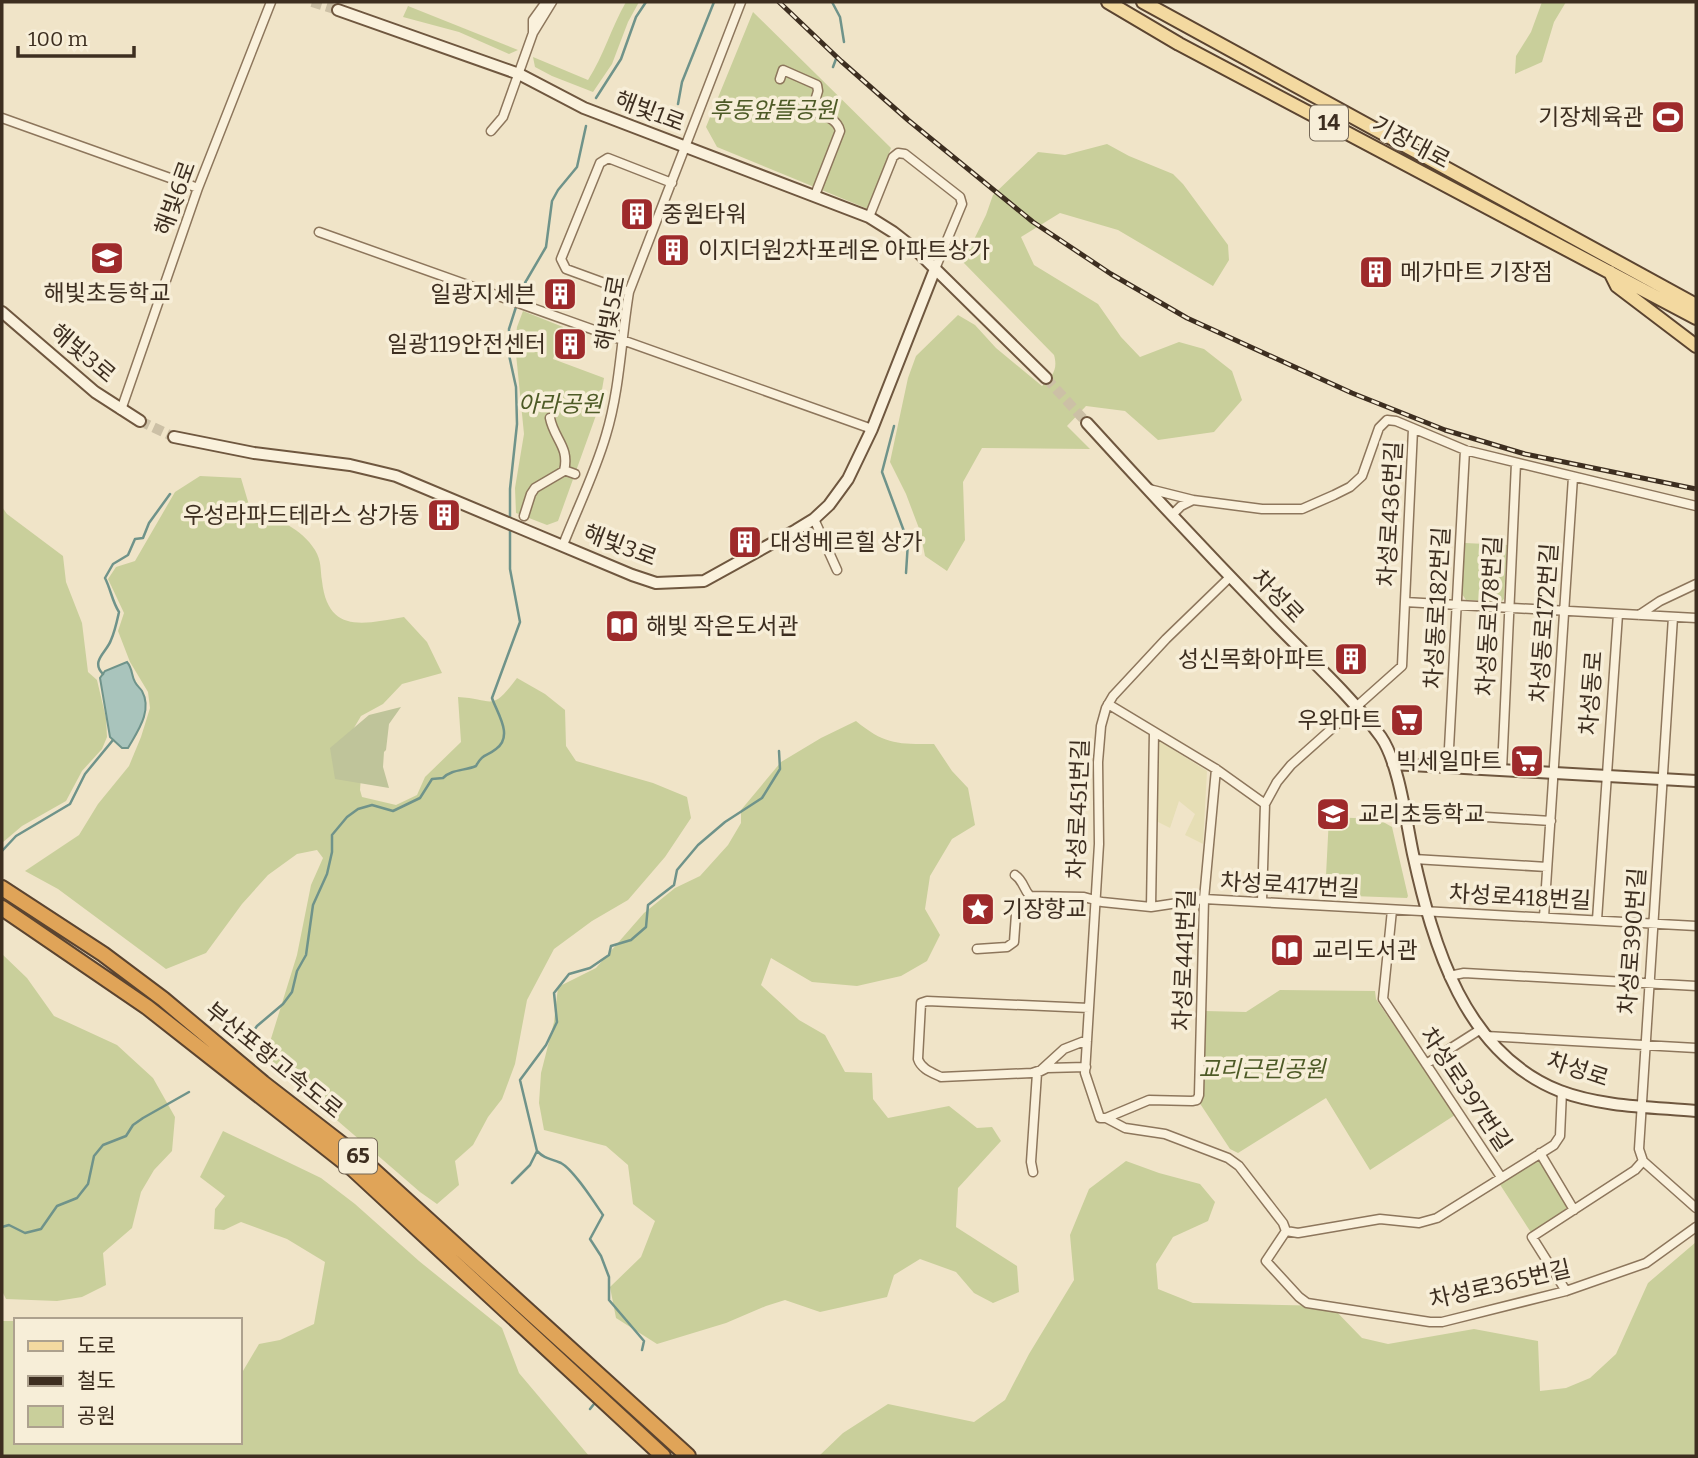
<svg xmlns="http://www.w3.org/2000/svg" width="1698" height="1458" viewBox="0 0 1698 1458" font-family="Bitter,'Noto Sans KR',serif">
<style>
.farmland{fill:#e6deb5}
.green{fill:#c9cf9b}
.cemetery{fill:#bfc49a}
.water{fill:#a9c4bc;stroke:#6f938a;stroke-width:2}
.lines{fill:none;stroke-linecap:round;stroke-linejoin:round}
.stream{stroke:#6f938a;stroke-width:2.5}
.secondary-tunnel{stroke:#ccc0a6;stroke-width:10;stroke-dasharray:10 5;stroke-linecap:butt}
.street-casing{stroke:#8d765c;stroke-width:11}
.secondary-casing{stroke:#6f573f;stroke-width:14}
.primary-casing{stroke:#5b4430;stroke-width:16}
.highway-casing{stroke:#5b4430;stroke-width:18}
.street{stroke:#faf1dc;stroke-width:8}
.secondary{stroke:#faf1dc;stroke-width:10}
.primary{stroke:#f3d9a0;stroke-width:12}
.highway{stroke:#e0a458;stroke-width:14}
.rail-casing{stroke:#3d2e20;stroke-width:5}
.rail{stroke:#f7eed8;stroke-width:2.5;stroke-dasharray:8;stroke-linecap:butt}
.labels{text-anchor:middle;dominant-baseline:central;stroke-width:7;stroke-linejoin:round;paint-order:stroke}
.shield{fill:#f7eed8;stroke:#756857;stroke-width:2}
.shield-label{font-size:21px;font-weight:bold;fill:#3d2e20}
.park-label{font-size:23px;font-style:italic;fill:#4d5a26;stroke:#f7eed8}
.street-label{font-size:23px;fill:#3d2e20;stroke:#f7eed8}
.poi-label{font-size:23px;fill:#3d2e20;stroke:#f7eed8;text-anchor:start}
</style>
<rect width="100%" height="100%" fill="#f0e4c8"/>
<path class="farmland" d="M1158,740L1207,771L1203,844L1185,835L1195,814L1179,801L1170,828L1156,821Z"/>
<path class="green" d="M626,2H639L628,22L612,64L593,92L552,76L535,67L533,57L588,80C604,55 611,28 626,2Z
M1542,2H1566L1554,22L1542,62L1515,74L1516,56L1531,32Z
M408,6L518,50L509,54L459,32L403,17Z
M753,12L891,148L868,209L717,147L706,127Z
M1107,144L1129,156L1173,174L1183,184L1228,245L1229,260L1213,286L1118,230L1060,213L1021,237L1034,265L1098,304L1121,337L1140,357L1179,342L1204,349L1232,371L1242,400L1214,432L1158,440L1125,411L1086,406L1067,426L1090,449L982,448L963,482L965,540L947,571L925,556L920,531L906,494L890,462L908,378L916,356L958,315L975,325L996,348L1042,386C1053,376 1058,369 1054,355L963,262L986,215L993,195L1038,152L1065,155Z
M523,311L563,327L553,359L604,378L599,407L558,521L547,525L516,513L515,488L524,434L515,344L517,327Z
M200,476L241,478L249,505C272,517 301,527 315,550C322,562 320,569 322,581C328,634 363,624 404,617L427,642L442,673L402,684L383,704L361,716L351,733L361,776L360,790L362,797L396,805L417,795L425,777L461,742L458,697C494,699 491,713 517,678L545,694L565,710L566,746L576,761L653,783L687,797L691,818L665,857L628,900L592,921L554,949L527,1000L515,1064L502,1099L488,1117L473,1145L455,1161L459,1185L437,1204L420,1192L265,1058L297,955L311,885L323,858L317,850L297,854L268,875L242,904L206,953L166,969L58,889L25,871L79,835L98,804L129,766L141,737L150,708L148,692L130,662L118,631L124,613L108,579L116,567L135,561L175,492Z
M2,507L7,514L63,556L66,582L82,623L88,672L97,680L106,718L107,737L102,749L82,771L66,801L22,826L2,843Z
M1465,543L1507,545L1504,599L1501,602L1466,600L1462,594Z
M856,721C885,745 898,744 934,744L952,771L968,788L975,825L952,839L930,876L925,909L940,935L927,961L901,976L857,986L812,982L771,958L761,985L799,1020L825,1035L845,1072L872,1073L873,1099L888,1118L949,1106L977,1128L992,1127L1001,1141L958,1188L956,1227L1017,1266L1019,1292L993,1303L974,1293L956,1272L920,1259L894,1275L887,1297L820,1312L785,1300L766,1306L726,1323L657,1344L616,1318L610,1287L641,1257L655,1221L633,1204L628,1165L606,1146L544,1130L539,1103L541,1073L554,1022L558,987L596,968L644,913L675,888L700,876L728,845L741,823V810L781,762L821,738Z
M1329,817L1378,819L1392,827L1408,896L1407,898L1325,895Z
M2,954L27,978L54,1016L117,1045L153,1078L175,1117L172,1151L154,1170L141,1192L132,1228L103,1253L106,1285L82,1297L57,1301L6,1299L2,1291Z
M1280,990L1375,991L1376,999L1455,1115L1370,1170L1326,1098L1238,1153L1230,1149L1199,1102L1204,1094L1205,1011L1246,1012Z
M223,1131L321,1178L355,1204L419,1261L502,1328L519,1373L589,1456H2V1321H16V1442H240V1376L259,1344L280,1340L314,1324L325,1262L287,1239L241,1222L224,1230L214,1229L215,1209L225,1196L200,1177Z
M1539,1159L1567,1207L1564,1213L1532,1234L1499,1183Z
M1126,1161L1159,1173L1200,1184L1215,1202L1208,1221L1173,1237L1156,1264L1158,1289L1193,1303L1331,1306L1362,1338L1388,1344L1474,1329L1538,1341L1540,1391L1566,1388L1590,1378L1616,1354L1648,1283L1696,1242V1456H819L843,1433L888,1404L974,1422L1005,1400L1029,1354L1074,1280L1070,1235L1089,1189Z"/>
<path class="cemetery" d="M401,707L389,724L386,750L384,752L383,767L389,788L335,779L330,748L369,715Z"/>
<path class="water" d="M127,662C133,669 131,675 135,682C137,686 140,688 142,691C153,711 137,732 128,748H122L110,737L100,678L105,671Z"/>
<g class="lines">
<path class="stream" d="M832,2L840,17L844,42
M833,67L836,59
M596,98L621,59L636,17L646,2
M678,104L682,82L714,2
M894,426L882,472L908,542L906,573
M510,519V489L517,424L516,387L509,355V329L522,288L546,247L552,201L558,190L577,167L586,126
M103,674C90,661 107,652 111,640C115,631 117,621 119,612C112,601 111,590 105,578L113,564L128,555L135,539L143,538L149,523L170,494
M2,851L16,836L70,804L85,774L113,740
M250,1036L257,1026L283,1004L292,992L297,971L306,955L313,905L327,874L332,852V835L347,817L358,809L372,805L393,811L420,798L432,779L443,778C452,769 464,771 476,766C483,753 486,757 496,749C514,736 497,713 492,698L520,622L510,569V526
M537,1151C546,1160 550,1158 561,1163C574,1170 594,1202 603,1215L590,1239L601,1256L609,1277V1300L644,1341L642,1350
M512,1183L530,1165L537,1151L520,1080L546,1045L557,1022L554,993L569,974L590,968L609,955L611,946L631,940L646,927L648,905L674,885L677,870L698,845L725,822L762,798L780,769L779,751
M2,1227L9,1225L25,1233L41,1229L57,1206L77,1198L88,1184L94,1156L103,1145L126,1136L133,1125L143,1118L189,1092
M590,1409L594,1404"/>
<path class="secondary-tunnel" d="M312,2L338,10
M1046,378L1087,423
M140,421L174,437"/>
<g class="street-casing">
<path id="street" d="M533,33L552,2
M780,79L783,70L817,85L818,91L812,111C824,116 837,118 840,131L815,195
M2,118L198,188
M491,131L503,117L533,33V20L546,2
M869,217L893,157L898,153L905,154L960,197L962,204L935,269
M319,232L872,429
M629,292L566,269L561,259L600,163L608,158L672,183
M121,410L198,188L271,2
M564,470L575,474
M1149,489L1193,500
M1173,514L1181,506L1193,500L1262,509H1302L1334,495L1350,487L1362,476L1379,428L1387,420L1396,421L1465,450L1696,506
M524,516L531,494L535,488L564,471C570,447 554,439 550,418
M814,519L837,570
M563,545C577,509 595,473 606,435C620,389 621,340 629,292L741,2
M1230,577L1166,639L1113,696L1106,708L1101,726L1098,762L1099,844L1085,1073L1100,1118H1106L1125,1128L1165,1134L1228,1158L1239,1166L1283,1223L1286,1231
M1405,602L1696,618
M1639,615L1660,601L1696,584
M1673,617L1639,1149L1643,1161L1696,1208
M1108,704L1216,769L1265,804
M1448,767L1465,450
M1502,770L1516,463
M1405,817L1422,813L1551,821
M1414,859L1547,867
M1015,875C1024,881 1023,889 1030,896
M1030,896L1084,897L1102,902L1151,907L1204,899L1696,926
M1262,901L1265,804L1277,782L1291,765L1402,666L1413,429
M1151,907L1154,732
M1392,910L1383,999L1501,1177
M1544,917L1573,477
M1597,920L1618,614
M977,949L1007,947L1014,942L1016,914L1030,896
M1449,976L1464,973L1696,986
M1486,1036L1696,1048
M1087,1040L1064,1049L1041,1070L1032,1073L941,1077C933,1073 921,1069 918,1059L921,1003L927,1001L1089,1008
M1426,1064L1481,1029
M1106,1118L1149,1100L1192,1101L1197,1100L1199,1095L1204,899L1216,769
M1540,1153L1574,1210
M1033,1172L1031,1162L1037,1073L1047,1068L1086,1067
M1286,1231L1266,1261L1299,1297L1307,1303L1430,1322H1442L1566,1291L1646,1263L1696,1227
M1286,1231L1298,1233L1380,1219L1419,1223L1437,1218L1554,1145L1560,1136L1562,1091
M1566,1291L1532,1237L1635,1170L1643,1161"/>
</g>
<g class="secondary-casing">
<path id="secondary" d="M338,10L519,74L584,108L869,217L893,232L916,250L1046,378
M2,312L95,392L140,421
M1087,423C1147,489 1207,553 1269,617C1305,655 1350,694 1381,737C1399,763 1406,821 1413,854C1433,945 1464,1053 1560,1091C1602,1107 1652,1107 1696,1111
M174,437L254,453L350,465L396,476L632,575L656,583L704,581L796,530L814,519L829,505L848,479L872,429L935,269
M1393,764L1696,781"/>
</g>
<g class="primary-casing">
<path id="primary" d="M1108,2L1179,44L1696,318
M1143,2L1696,305
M1610,272L1617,286L1696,346"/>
</g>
<g class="highway-casing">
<path id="highway" d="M2,888L103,954L163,999L263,1083L361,1159L688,1456
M2,908L147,1007L353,1169L663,1456"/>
</g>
<use href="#street" class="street"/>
<use href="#secondary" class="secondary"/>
<use href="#primary" class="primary"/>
<use href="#highway" class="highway"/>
<g class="rail-casing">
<path id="rail" d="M779,2L841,61L908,120L1033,222L1111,274L1187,318L1352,393L1445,430L1525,454L1696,489"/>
</g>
<use href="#rail" class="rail"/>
</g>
<defs>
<g id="stadium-square" transform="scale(1.75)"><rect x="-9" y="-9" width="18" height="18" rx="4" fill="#9e2a2b" stroke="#f7eed8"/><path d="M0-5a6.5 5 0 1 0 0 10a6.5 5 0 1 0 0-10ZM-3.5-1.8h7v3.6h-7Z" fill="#fff"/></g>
<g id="building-square" transform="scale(1.75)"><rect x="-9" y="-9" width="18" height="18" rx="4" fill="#9e2a2b" stroke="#f7eed8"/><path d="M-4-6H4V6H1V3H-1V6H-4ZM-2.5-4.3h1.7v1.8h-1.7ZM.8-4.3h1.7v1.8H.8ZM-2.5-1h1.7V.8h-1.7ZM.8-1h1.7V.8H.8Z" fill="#fff"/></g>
<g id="school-square" transform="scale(1.75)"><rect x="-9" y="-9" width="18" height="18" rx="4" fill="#9e2a2b" stroke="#f7eed8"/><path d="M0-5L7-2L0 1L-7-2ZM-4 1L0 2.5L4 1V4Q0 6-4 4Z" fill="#fff"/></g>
<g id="library-square" transform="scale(1.75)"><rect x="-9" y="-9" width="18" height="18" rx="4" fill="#9e2a2b" stroke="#f7eed8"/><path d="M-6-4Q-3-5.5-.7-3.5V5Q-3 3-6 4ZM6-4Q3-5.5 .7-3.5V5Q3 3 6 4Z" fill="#fff"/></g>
<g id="supermarket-square" transform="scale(1.75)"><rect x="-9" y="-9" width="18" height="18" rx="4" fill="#9e2a2b" stroke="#f7eed8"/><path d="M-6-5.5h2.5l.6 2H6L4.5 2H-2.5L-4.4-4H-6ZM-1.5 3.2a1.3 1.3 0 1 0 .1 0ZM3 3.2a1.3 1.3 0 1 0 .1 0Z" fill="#fff"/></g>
<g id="sight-square" transform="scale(1.75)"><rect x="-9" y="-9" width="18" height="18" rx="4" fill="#9e2a2b" stroke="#f7eed8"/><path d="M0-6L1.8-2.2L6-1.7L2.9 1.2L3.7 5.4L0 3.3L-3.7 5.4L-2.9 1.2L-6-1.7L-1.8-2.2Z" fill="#fff"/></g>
</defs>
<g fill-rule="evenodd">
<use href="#stadium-square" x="1668" y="117"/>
<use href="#building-square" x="637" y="214"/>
<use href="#building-square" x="673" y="250"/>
<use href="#school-square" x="107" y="258"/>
<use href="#building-square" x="1376" y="272"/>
<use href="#building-square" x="560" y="294"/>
<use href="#building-square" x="570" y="344"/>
<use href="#building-square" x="444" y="515"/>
<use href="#building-square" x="745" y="542"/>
<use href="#library-square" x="622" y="626"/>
<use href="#building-square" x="1351" y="659"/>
<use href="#supermarket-square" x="1407" y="720"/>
<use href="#supermarket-square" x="1527" y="761"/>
<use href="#school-square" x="1333" y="814"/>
<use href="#sight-square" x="978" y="909"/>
<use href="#library-square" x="1287" y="950"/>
</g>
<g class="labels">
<g class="shield">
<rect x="1310" y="105.5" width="38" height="35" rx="5"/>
<rect x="339" y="1138.5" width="38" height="35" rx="5"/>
</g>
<g class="shield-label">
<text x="1329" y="123">14</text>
<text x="358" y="1156">65</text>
</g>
<g class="park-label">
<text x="773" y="110">후동앞뜰공원</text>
<text x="560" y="404">아라공원</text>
<text x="1262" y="1069">교리근린공원</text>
</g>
<g class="street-label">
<text transform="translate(650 111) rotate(21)">해빛1로</text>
<text transform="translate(1411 142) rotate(28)">기장대로</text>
<text transform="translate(175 198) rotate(-70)">해빛6로</text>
<text transform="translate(610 313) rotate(-79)">해빛5로</text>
<text transform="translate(83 353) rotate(40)">해빛3로</text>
<text transform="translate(1390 514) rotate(-87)">차성로436번길</text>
<text transform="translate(620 545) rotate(21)">해빛3로</text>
<text transform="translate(1278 596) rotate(46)">차성로</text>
<text transform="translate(1437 608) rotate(-87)">차성동로182번길</text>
<text transform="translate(1489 616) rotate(-87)">차성동로178번길</text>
<text transform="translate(1544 623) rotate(-86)">차성동로172번길</text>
<text transform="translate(1591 693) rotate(-86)">차성동로</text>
<text transform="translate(1078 809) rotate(-88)">차성로451번길</text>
<text transform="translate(1290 885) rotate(3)">차성로417번길</text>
<text transform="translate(1520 897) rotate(3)">차성로418번길</text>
<text transform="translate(1632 941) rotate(-86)">차성로390번길</text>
<text transform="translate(1184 960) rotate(-88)">차성로441번길</text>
<text transform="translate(274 1060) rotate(39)">부산포항고속도로</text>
<text transform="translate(1578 1069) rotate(18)">차성로</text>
<text transform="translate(1466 1089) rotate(56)">차성로397번길</text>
<text transform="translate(1500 1284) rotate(-13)">차성로365번길</text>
</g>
<g class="poi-label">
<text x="1644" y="117" text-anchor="end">기장체육관</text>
<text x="662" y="214">중원타워</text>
<text x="698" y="250">이지더원2차포레온 아파트상가</text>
<text x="1400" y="272">메가마트 기장점</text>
<text x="107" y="293" text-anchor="middle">해빛초등학교</text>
<text x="536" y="294" text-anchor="end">일광지세븐</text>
<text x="546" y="344" text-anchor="end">일광119안전센터</text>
<text x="420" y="515" text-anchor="end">우성라파드테라스 상가동</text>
<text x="770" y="542">대성베르힐 상가</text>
<text x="646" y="626">해빛 작은도서관</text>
<text x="1326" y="659" text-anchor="end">성신목화아파트</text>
<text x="1382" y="720" text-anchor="end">우와마트</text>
<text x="1502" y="761" text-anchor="end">빅세일마트</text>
<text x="1358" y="814">교리초등학교</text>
<text x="1002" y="909">기장향교</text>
<text x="1312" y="950">교리도서관</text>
</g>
</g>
<rect width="1698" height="1458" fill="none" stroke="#3d2e20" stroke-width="7"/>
<rect x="14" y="1318" width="228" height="126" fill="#f7eed8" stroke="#ada18e" stroke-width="2"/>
<rect x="28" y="1341" width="35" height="10" fill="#f3d9a0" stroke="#ada18e" stroke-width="2"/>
<text x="77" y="1353" font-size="21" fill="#3d2e20">도로</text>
<rect x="28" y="1376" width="35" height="10" fill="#3d2e20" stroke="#ada18e" stroke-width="2"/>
<text x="77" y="1388" font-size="21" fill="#3d2e20">철도</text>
<rect x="28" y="1406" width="35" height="21" fill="#c9cf9b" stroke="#ada18e" stroke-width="2"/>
<text x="77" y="1423" font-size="21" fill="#3d2e20">공원</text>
<path d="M18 46v10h116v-10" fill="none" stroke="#3d2e20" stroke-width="3.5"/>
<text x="28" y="46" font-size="21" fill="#3d2e20" stroke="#f7eed8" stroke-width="5" paint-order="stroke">100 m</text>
</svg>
